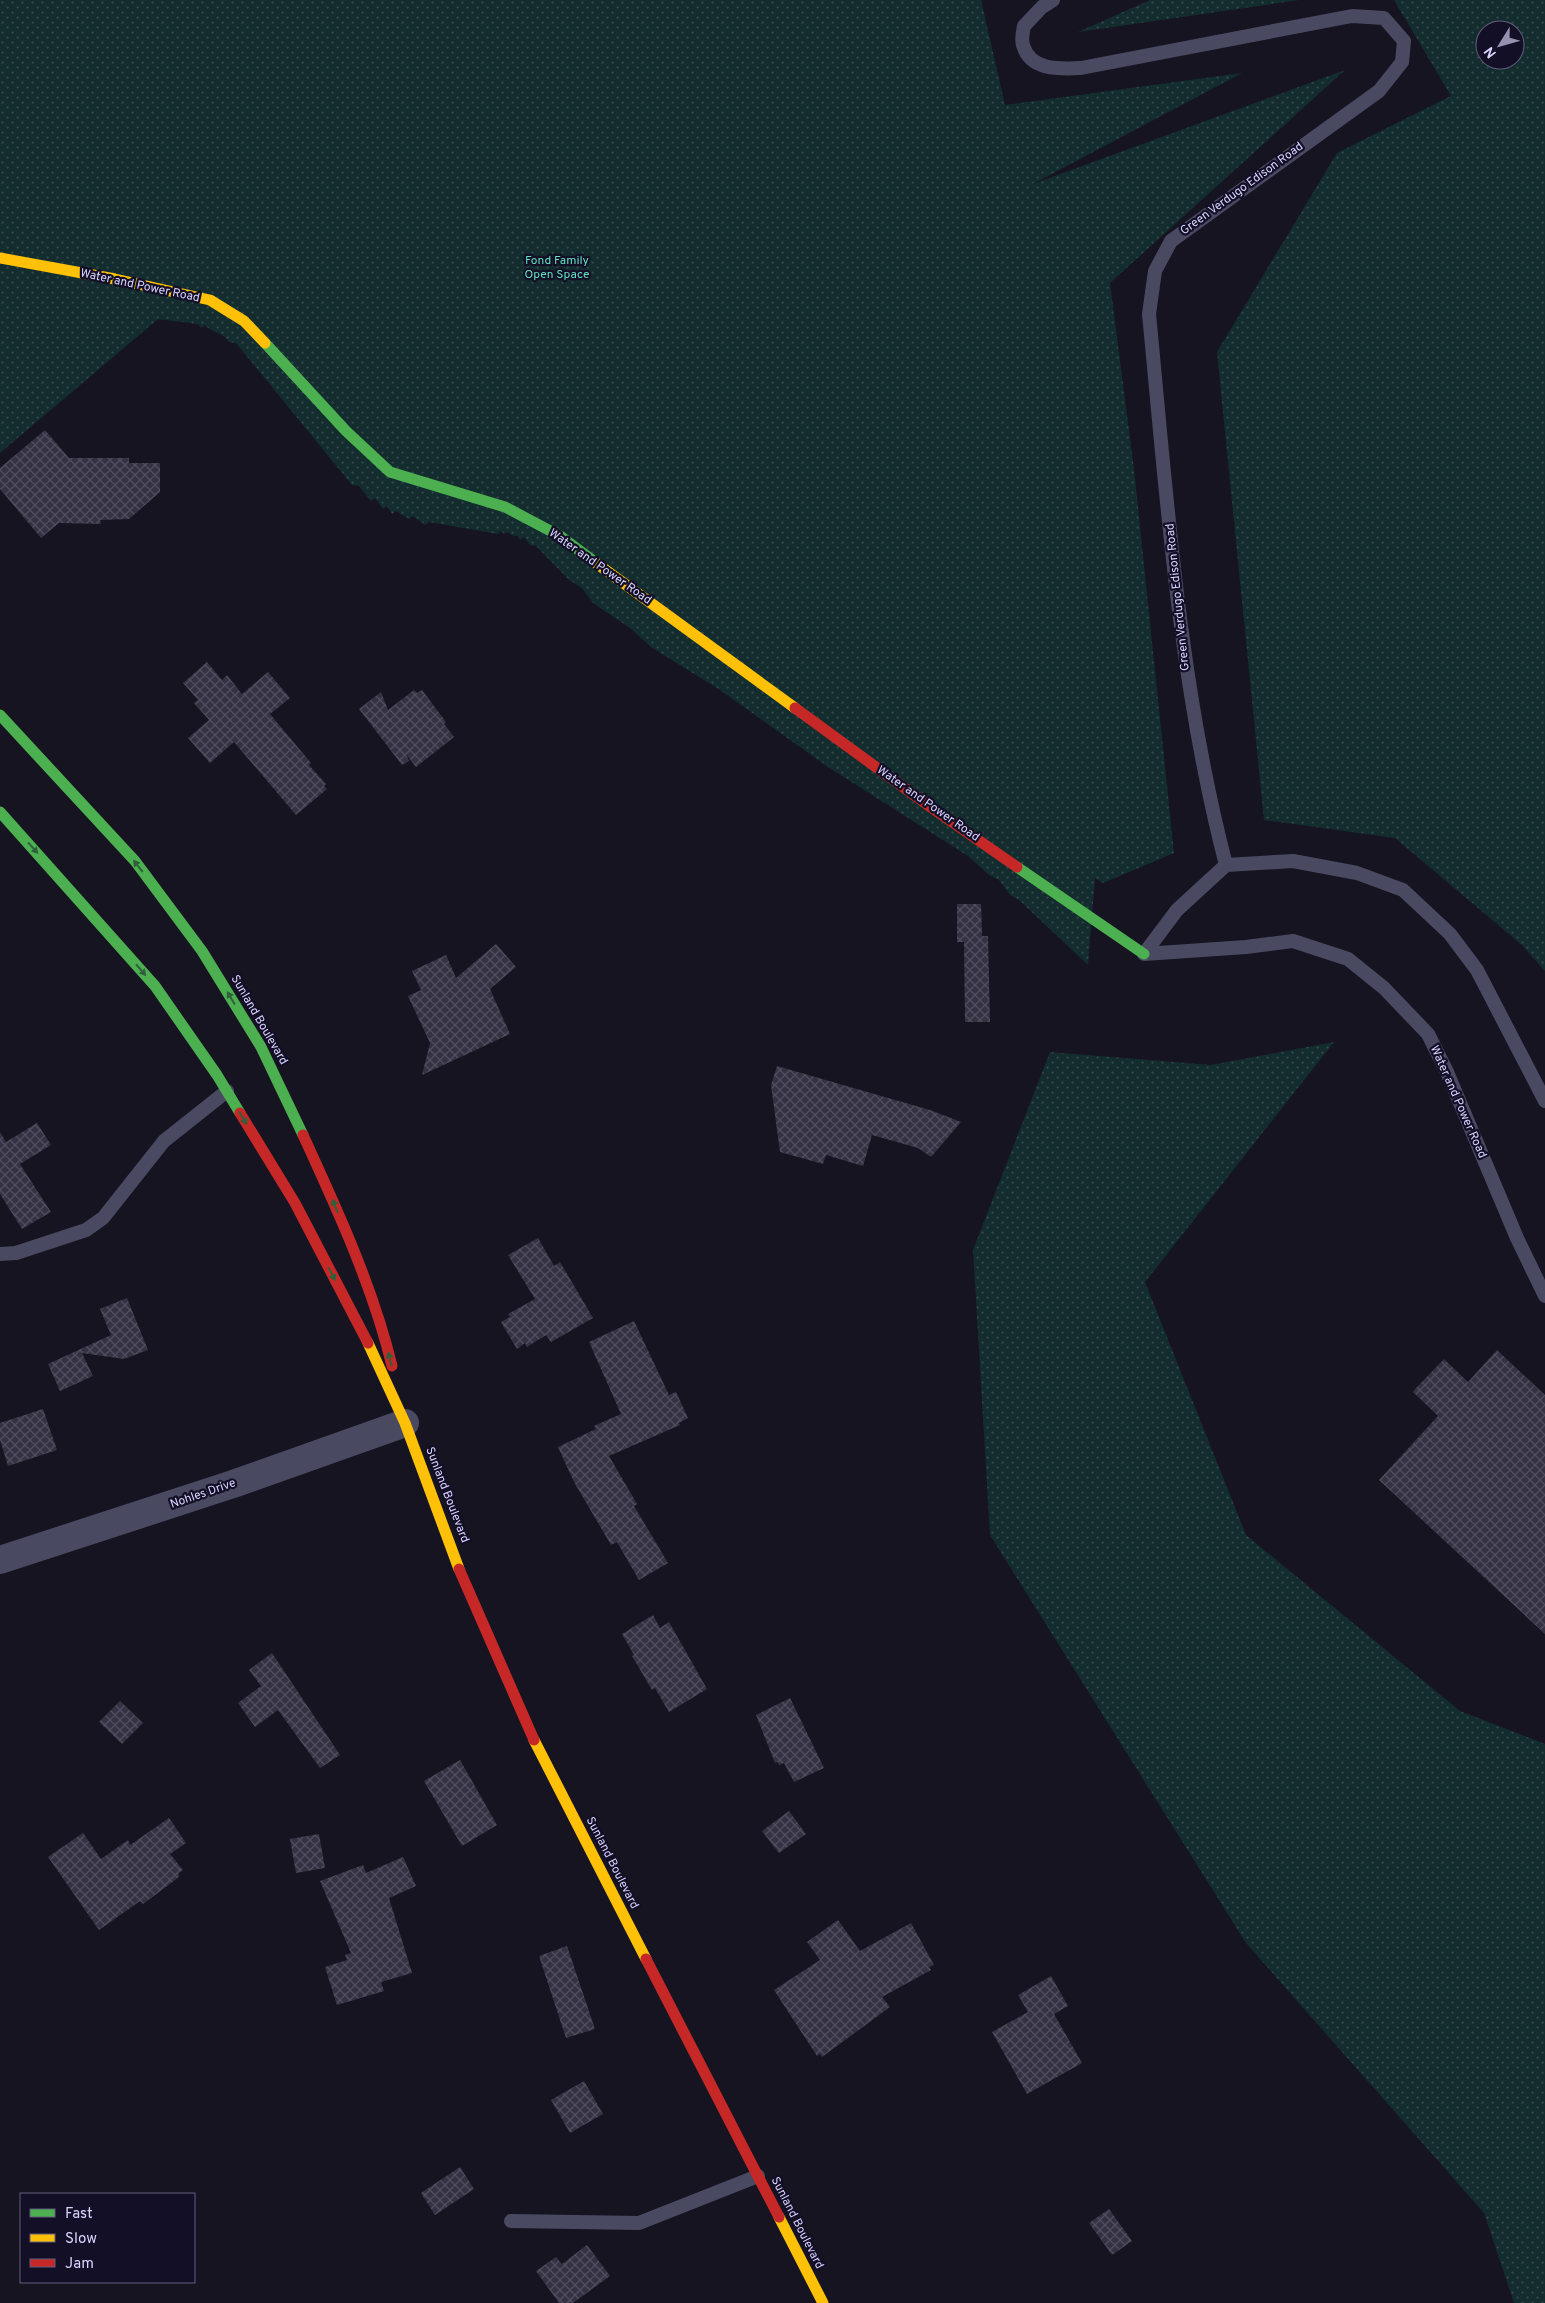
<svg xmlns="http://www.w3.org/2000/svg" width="1545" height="2303" viewBox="0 0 1545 2303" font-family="Overpass,sans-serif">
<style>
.grass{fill:url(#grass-dots);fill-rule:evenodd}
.building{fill:url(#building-cross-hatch)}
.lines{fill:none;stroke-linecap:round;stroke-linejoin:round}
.lane{stroke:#4a4962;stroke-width:14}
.street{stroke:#4a4962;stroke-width:28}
.fast{stroke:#4caf50;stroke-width:11}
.slow{stroke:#ffc107;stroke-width:11}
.jam{stroke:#c62828;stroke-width:11}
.oneway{fill:#305f3b}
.labels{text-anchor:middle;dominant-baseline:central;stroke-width:4.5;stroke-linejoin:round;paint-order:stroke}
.street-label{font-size:12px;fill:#d9d4ff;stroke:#130f26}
.park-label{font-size:12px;fill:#5fe0c0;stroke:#130f26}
</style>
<defs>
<pattern id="grass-dots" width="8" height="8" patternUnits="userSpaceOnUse" patternTransform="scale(1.25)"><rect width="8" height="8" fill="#132c2d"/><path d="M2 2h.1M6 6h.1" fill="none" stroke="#354a4c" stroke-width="1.8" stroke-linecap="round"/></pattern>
<pattern id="building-cross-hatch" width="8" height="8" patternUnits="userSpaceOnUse" patternTransform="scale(1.25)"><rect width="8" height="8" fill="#343243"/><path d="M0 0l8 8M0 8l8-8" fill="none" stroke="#514f5f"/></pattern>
</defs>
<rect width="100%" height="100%" fill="#161421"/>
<path class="grass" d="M0,0H981L1005,105L1242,73L1033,184L1345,70L1110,283L1134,469L1174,853L1103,883L1095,878L1088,965L1019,900L1010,895L999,880L989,875L968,856L828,767L720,690L651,647L630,628L593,603L582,588L569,580L536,546L530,545L524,537L520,540L518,536L511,535L508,532L504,534L501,531L498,534L429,522L425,525L413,516L409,519L396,511L392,514L387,506L383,509L375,498L371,501L359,486L352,485L236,343L229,342C222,331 211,333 205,325L201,328L198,324L158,319L0,453Z
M1150,0H1299L1078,32Z
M1394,0H1545V971L1523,946L1395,838L1264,820L1217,352L1337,153L1451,96ZM1485,30H1515V60H1485Z
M1334,1042L1145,1282L1246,1535L1460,1711L1545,1744V2303H1514L1484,2213L1246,1943L990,1535L973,1250L1050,1052L1211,1065Z"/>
<path class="building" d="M45,430L69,458H129V463H160V492L129,519L100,520L101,524L59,523L41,538L0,489V468Z
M207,662L222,680L227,675L242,694L268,672L290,698L270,714L311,763L309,765L326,784L324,786L327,789L296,815L234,742L210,763L188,738L209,720L194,703L198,700L183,683Z
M414,690L417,693L422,690L446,722L444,724L454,737L416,767L406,754L409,761L402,765L359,709L381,692L388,710Z
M957,904H981L982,936H988L990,1022H965L964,942H957Z
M496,944L516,967L490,989L510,1034L422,1075L430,1043L408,996L421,990L412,971L446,955L456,978Z
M777,1066L930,1110L961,1122L931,1157L918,1148L872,1135L863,1166L826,1155L823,1164L780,1152L771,1085Z
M37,1123L51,1145L20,1164L51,1212L22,1229L0,1194V1132L6,1142Z
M538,1238L554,1266L560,1262L593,1318L551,1342L546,1335L527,1347L525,1343L517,1349L501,1322L510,1317L508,1314L535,1299L508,1255Z
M127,1298L148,1350L124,1359L82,1353L93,1376L60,1391L48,1364L111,1335L100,1309Z
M634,1321L669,1395L676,1392L688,1418L679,1423L680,1425L609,1456L637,1504L634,1506L668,1563L639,1580L617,1542L611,1545L574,1482L558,1447L596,1429L594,1426L621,1414L589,1342Z
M1497,1350L1545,1395V1634L1379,1480L1438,1416L1413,1392L1416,1388L1444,1359L1468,1382Z
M43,1409L57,1450L8,1466L0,1440V1423Z
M653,1615L660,1628L669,1622L707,1689L669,1712L655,1688L652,1690L632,1656L634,1655L622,1634Z
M272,1653L340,1755L320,1768L278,1710L255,1727L238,1703L261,1686L249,1670Z
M790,1698L824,1768L794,1782L784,1763L779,1765L778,1762L775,1763L756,1715Z
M120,1701L143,1723L122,1744L99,1722Z
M460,1760L497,1825L462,1846L424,1781Z
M789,1811L806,1834L779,1853L762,1831Z
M169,1818L186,1843L170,1854L183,1870L179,1873V1877L143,1904L140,1901L99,1930L48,1857L83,1833L101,1859L128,1840L130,1845Z
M319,1834L325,1868L296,1873L290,1839Z
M403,1857L416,1886L389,1898L412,1973L381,1982L384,1991L337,2005L325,1967L347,1960L345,1955L351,1953L320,1881L363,1865L366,1873Z
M838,1920L860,1951L911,1923L934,1965L929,1967L931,1970L882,1997L890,2007L822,2057L820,2054L817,2056L774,1990L820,1960L807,1942Z
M567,1946L595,2029L566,2038L539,1956Z
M1051,1976L1068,2006L1054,2014L1082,2063L1027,2094L992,2032L1028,2012L1018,1995Z
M584,2081L603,2114L570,2133L551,2100Z
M460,2167L474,2189L435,2215L421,2193Z
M1109,2209L1132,2241L1112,2255L1089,2223Z
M587,2245L610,2276L573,2303H559L536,2271L556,2257L562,2264Z"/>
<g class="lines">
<path class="lane" d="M1053,0L1042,7L1024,26C1023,31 1021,40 1023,45C1030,71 1060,69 1081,68L1352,16L1384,18L1404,41L1402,62L1379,91L1171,241L1155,271L1149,314C1167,500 1179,684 1226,865
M1144,954L1246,947L1293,941L1348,959L1384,988L1428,1034L1447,1072L1517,1238L1545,1296
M1144,954L1177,910L1226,865L1293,861L1357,873L1403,890L1450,934L1477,970L1545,1101
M0,1254L16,1253L86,1230L103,1218L164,1141L227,1091
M511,2221L639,2223L758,2176"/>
<path class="street" d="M0,1560L233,1484L405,1423"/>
<path class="fast" d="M265,343L346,431L390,472L505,507L560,536L596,563
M0,715L135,861L202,951L261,1047L303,1135
M0,812L155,986L217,1075L240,1113
M1017,867L1144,954"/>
<path class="slow" d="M0,258L115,279L210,300L244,321L265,343
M596,563L795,708
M368,1343L405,1423L459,1569
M534,1740L646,1959
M779,2217L823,2303"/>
<path class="jam" d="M795,708L932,808L1017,867
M240,1113L295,1203L368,1343
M303,1135C337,1209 373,1287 392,1366
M459,1569L534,1740
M646,1959L779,2217"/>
</g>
<defs><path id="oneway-solid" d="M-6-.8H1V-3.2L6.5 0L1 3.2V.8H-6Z" transform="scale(1.25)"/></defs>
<g class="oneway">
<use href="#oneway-solid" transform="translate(33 848) rotate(48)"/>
<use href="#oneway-solid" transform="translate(138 866) rotate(-128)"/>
<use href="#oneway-solid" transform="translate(141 970) rotate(49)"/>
<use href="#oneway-solid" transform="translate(231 998) rotate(-121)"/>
<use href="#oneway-solid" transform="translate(243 1118) rotate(59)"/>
<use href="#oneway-solid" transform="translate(335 1206) rotate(-112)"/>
<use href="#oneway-solid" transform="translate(332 1274) rotate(62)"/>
<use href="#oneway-solid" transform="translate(390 1359) rotate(-103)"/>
</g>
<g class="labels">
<g class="street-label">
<text transform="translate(1242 189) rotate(-36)">Green Verdugo Edison Road</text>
<text transform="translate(140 286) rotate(12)">Water and Power Road</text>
<text transform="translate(600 567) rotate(35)">Water and Power Road</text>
<text transform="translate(1178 597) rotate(-96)">Green Verdugo Edison Road</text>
<text transform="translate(928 804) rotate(35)">Water and Power Road</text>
<text transform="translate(259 1020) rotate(60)">Sunland Boulevard</text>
<text transform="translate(1458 1102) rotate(66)">Water and Power Road</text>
<text transform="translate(203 1494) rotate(-19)">Nohles Drive</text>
<text transform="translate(447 1495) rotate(69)">Sunland Boulevard</text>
<text transform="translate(612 1863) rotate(63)">Sunland Boulevard</text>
<text transform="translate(797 2223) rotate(63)">Sunland Boulevard</text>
</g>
<g class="park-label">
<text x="557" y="261">Fond Family<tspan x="557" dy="14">Open Space</tspan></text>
</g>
</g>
<rect x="20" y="2193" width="175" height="90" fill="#130f26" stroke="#625e7d"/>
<rect x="30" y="2209" width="25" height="8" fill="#4caf50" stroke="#625e7d"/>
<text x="65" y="2218" font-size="15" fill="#d9d4ff">Fast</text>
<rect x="30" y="2234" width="25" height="8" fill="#ffc107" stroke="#625e7d"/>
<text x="65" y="2243" font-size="15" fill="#d9d4ff">Slow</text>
<rect x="30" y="2259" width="25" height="8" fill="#c62828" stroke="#625e7d"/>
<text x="65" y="2268" font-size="15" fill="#d9d4ff">Jam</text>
<g transform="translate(1500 45) rotate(233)"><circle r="24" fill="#130f26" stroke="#625e7d"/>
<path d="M0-4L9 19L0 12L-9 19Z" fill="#9591b1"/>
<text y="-8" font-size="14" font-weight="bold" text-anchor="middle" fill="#d9d4ff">N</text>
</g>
</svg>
